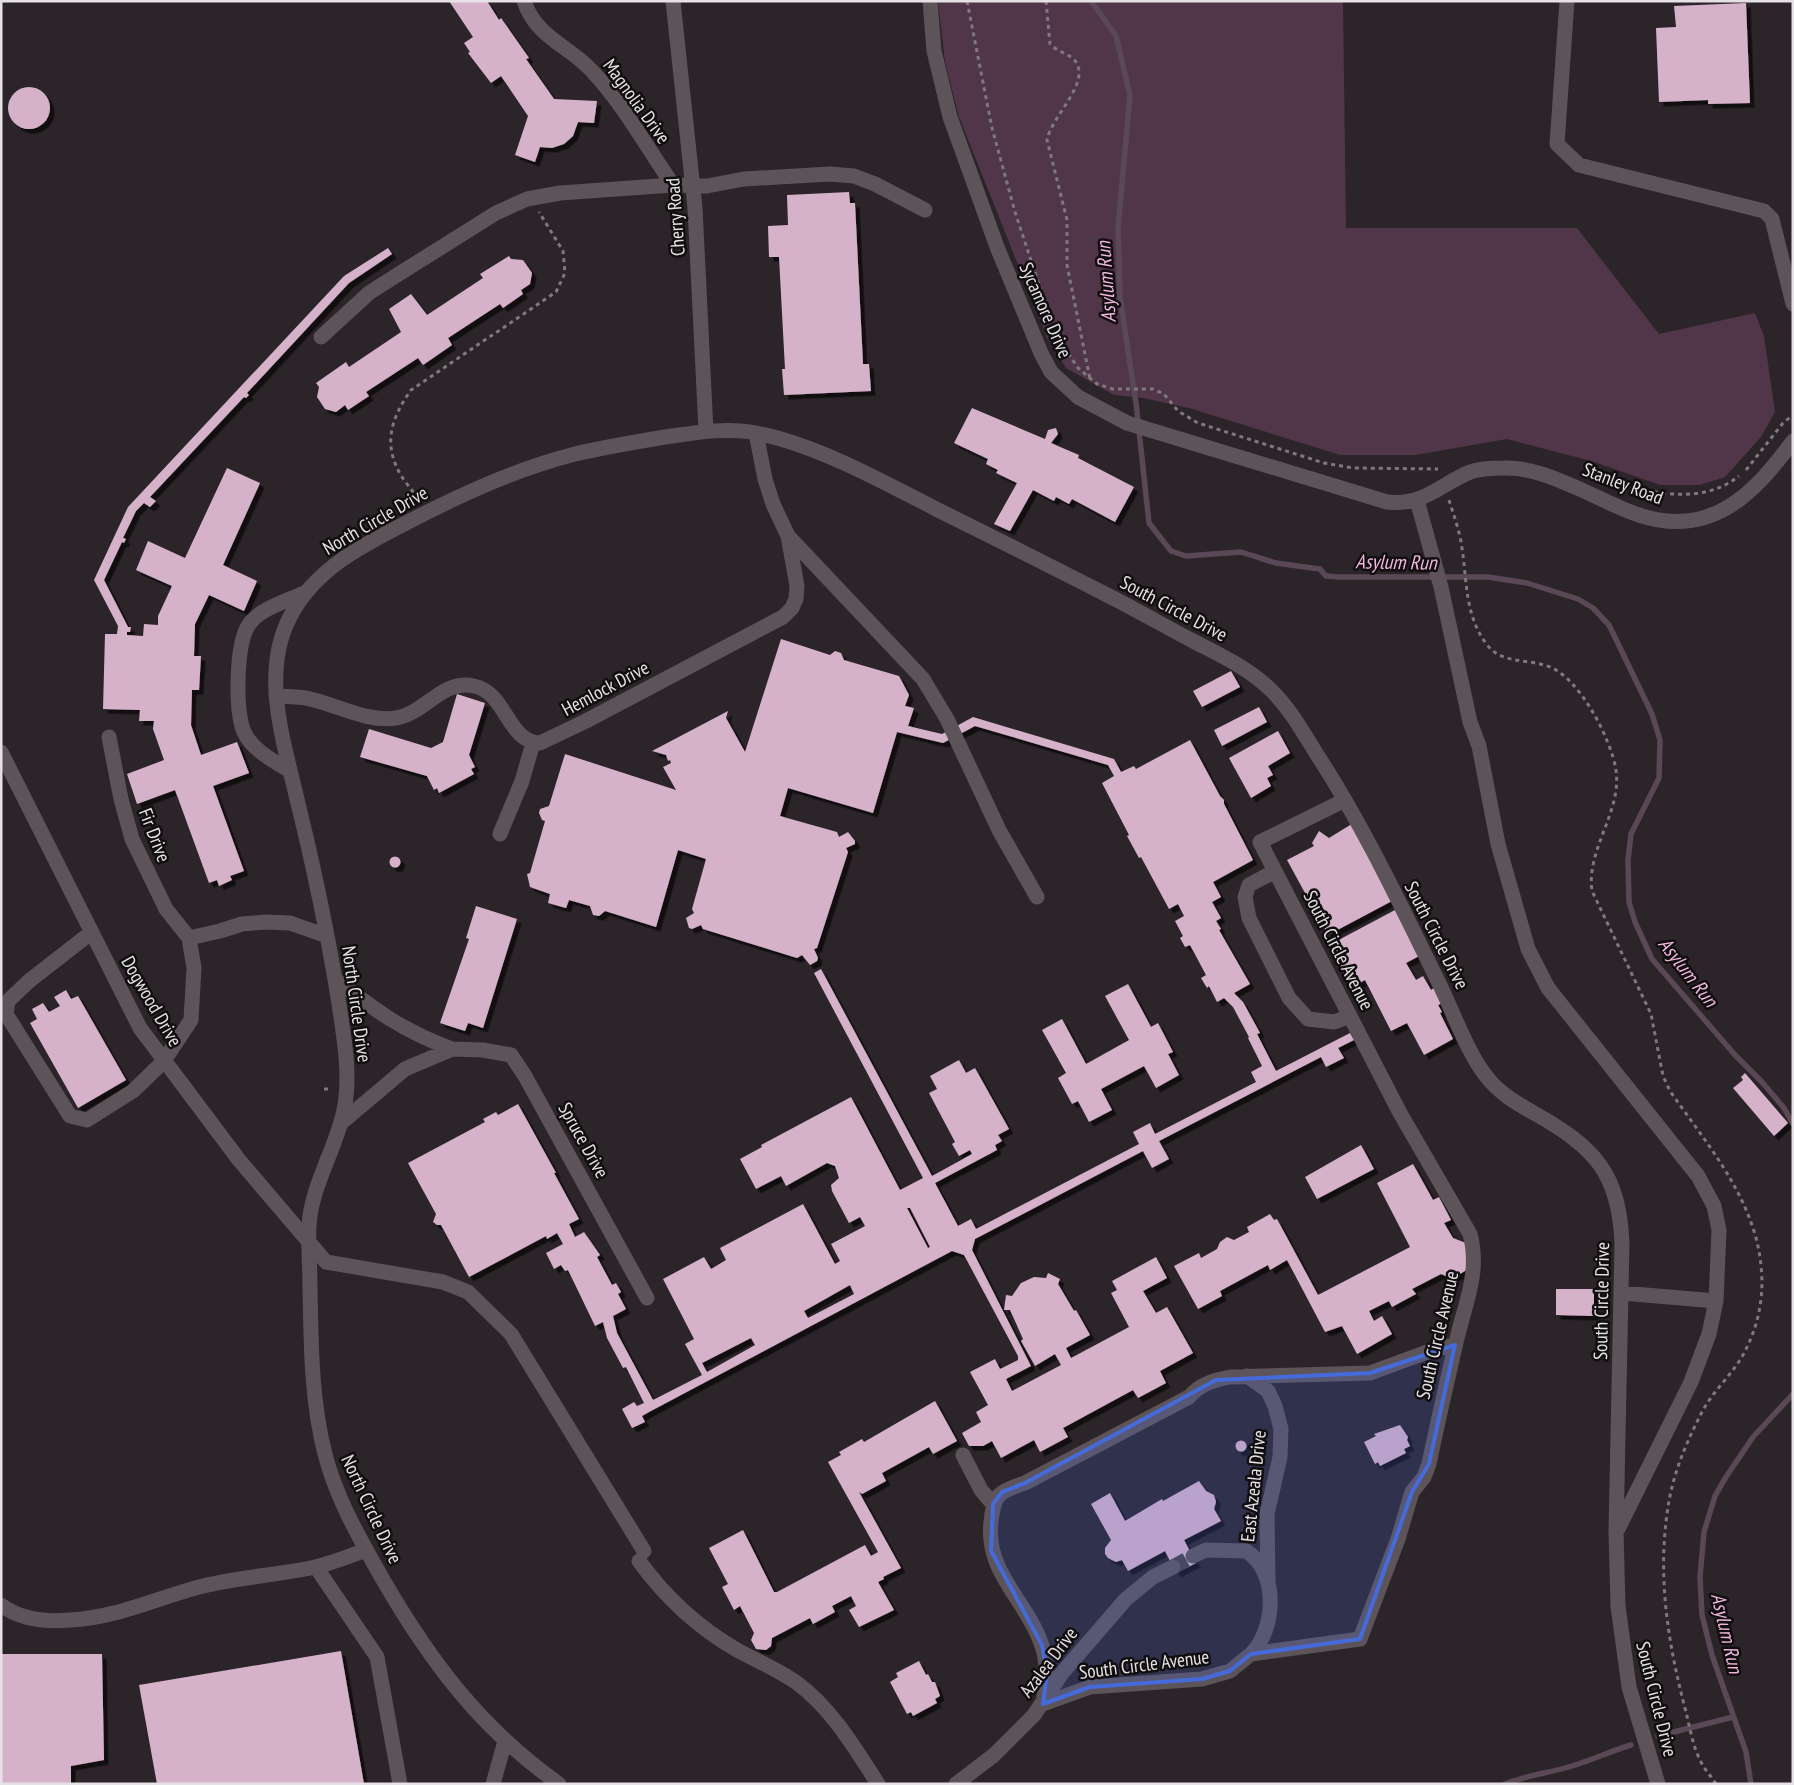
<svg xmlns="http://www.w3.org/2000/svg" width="1794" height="1785" viewBox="0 0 1794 1785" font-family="'PT Sans Narrow',sans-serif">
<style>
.green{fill:#513649}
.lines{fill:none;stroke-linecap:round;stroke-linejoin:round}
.stream{stroke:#5b4857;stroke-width:5.5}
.building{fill:#d6b2ca;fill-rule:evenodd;filter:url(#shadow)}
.minor-tunnel{stroke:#474045;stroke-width:15;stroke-dasharray:15 8;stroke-linecap:butt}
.path{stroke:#7f797e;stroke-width:3;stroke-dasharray:4 4;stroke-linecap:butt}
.minor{stroke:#5d545a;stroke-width:15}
.marked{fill:#456bdb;fill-opacity:0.2;stroke:#456bdb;stroke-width:4;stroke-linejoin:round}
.labels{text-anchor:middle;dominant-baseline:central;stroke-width:5;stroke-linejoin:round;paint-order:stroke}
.street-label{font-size:19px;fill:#e6e1e5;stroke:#110e10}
.water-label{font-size:20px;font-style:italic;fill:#f0b6de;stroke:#110e10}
</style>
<defs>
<filter id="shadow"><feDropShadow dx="4.5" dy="4.5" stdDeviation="0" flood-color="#0009"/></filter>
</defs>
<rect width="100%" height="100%" fill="#2b2429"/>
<path class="green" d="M938,1H1343L1346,228H1577L1659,334L1755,313L1764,336L1775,412L1761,437L1725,477L1700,485H1660L1591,461L1507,439L1416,455H1340L1189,408L1143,398L1114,395L1066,368L1048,340L959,117L945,62Z"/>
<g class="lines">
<path class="stream" d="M1091,1L1116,36L1130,95L1118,228L1120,297L1136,403L1149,523L1171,551L1186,556L1241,552L1276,563L1320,569L1326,576L1338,577H1488L1527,583L1578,599L1593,608L1609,625L1652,714L1660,740L1659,778L1631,834L1628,860L1629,902L1635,922L1652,959L1735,1055L1762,1082L1784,1108L1793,1124
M1658,1736L1733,1717
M1505,1784C1527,1775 1550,1773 1572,1766C1592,1760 1611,1751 1631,1745
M1751,1784L1746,1752L1712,1655L1702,1615L1700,1577L1704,1532L1715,1496L1726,1477L1753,1437L1793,1394"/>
</g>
<path class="building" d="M449,1H487L499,20L501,18L529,58L526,59L554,99L597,101L594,123L578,122L573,136L564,144L552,148L540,147L535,162L515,155L528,116L501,76L491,83L468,53L470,52L464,43L473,37Z
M1746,3L1750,103L1708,104V100L1659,102L1656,28L1676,27L1674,6Z
M8 108a21 21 0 1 1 42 0a21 21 0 1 1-42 0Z
M849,192L850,203H855L863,364H869L871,391L784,395L782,369H785L779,257H769L768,226L788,225L787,195Z
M388,248L392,254L349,283L247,393L249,395L246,398L244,397L150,497L156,501L150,507L144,503L136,511L123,538L126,539L124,543L122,542L104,580L128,627H131L130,632H127V635L143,636L144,624L158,625V616L172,586L136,570L148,541L185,558L227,468L260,483L223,565L257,581L244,611L209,595L195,624L194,656H201L199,690H192L191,725L201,755L237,742L249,773L213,786L244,871L230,876L232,880L219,886L217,880L209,883L175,790L137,804L127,774L164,760L153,729L154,721H139L140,710L103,709L105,634H117L118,626L94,580L128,507L344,276Z
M509,256L511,259L523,260L532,273L530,284L521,290L523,294L503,308L500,304L448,338L452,345L423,365L418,358L366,392L369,396L348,410L345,405L336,412L325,409L317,397L319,387L316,383L346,362L349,367L401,332L389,309L411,294L427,315L483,278L480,274Z
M972,408L1045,439L1048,430L1056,428L1058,434L1051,443L1079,455L1078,458L1134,487L1115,522L1072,499L1069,504L1056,497L1054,501L1033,490L1010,531L994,524L1017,483L996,473L998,470L986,464L988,459L954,443Z
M781,639L830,655L835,651L841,653L844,660L899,676L909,695L905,706L914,708L908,726L942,734L973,717L1114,759L1121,772L1134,766L1136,769L1190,740L1220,796L1224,800V804L1253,860L1213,882L1221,897L1212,902L1221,918L1216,921L1221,929L1219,930L1250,984L1234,993L1243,1002L1260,1033L1257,1034L1276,1071L1350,1033L1354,1040L1338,1048L1344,1058L1326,1067L1321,1057L1159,1141L1169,1159L1152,1168L1143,1151L975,1239L972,1250L1031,1366L1006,1379L1012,1391L1061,1365L1055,1354L1035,1366L1021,1341L1023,1339L1010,1310H1004L1006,1295L1012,1296L1021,1283L1034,1277L1046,1278L1048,1273L1060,1279L1058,1284L1074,1311L1076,1310L1090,1335L1066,1348L1071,1358L1129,1327L1111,1293L1117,1290L1112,1281L1156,1257L1167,1278L1143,1291L1156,1313L1167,1307L1193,1353L1160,1371L1166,1383L1138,1398L1133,1390L1063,1428L1068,1437L1040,1452L1034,1440L1001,1458L992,1441L983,1446H969L962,1433L981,1422L976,1412L988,1405L970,1372L995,1359L1000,1369L1018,1360V1356L964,1255L952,1251L649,1412L642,1416L645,1422L632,1428L622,1409L634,1402L637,1406L644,1403L626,1367L623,1368L607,1338L603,1322L595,1326L568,1270L565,1271L561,1265L554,1269L546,1253L563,1244L557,1233L547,1239L546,1236L469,1277L441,1225H437L433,1222L436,1214L408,1163L485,1122L483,1119L496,1112L498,1115L518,1104L556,1173H554L579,1219L569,1224L575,1237L584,1232L600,1255L597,1257L612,1285L616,1283L621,1292L618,1294L626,1309L613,1316L617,1333L653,1400L702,1375L685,1344L694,1339L663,1279L704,1257L711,1269L726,1260L720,1248L803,1204L835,1264L840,1261L831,1244L865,1226L860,1217L849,1223L832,1191L831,1185L839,1178L835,1166L827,1163L786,1186L781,1176L756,1189L740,1159L762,1147L761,1145L851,1097L900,1190L923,1178L814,973L821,969L932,1176L972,1154L970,1150L959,1156L952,1144L955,1142L929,1093L937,1089L930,1076L959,1060L966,1073L975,1068L1009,1129L998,1135L1002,1141L995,1145L997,1150L935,1183L958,1226L971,1219L976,1229L1139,1144L1133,1132L1150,1123L1155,1134L1256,1082L1251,1072L1262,1066L1248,1038L1249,1037L1233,1007L1224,998L1217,1002L1209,986L1207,988L1201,978L1206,975L1190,945L1185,947L1180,938L1183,936L1175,921L1184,916L1178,904L1169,909L1141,857L1139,858L1127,836L1129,835L1102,783L1114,776L1108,765L975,726L943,743L897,732L873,813L788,788L780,816L837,832L839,837L848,832L855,841V844L846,848L848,852L817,948L814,949L818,958L817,961L810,965L802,955L797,958L703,929L701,925L692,929L689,928L686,918L694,913L692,909L706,859L678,850L656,927L605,911L599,916L593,915L590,906L569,900L566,908L548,903L550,894L530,887L527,874L530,873L545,821L542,820L539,813L540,809L549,806L565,754L676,790L663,767L671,763L670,760L668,761L666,755L652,751L728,711L726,718L745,752ZM907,1208H910L930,1247L928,1248ZM850,1285L854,1294L808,1318L804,1311ZM751,1338L755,1345L707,1372L702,1363Z
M1231,671L1240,687L1202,707L1193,691Z
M457,694L485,703L469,755L475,767L471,769L474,774L439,793L437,788L434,790L427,776L360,757L369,729L431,748L443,742Z
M1259,707L1267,722L1222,746L1214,730Z
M1278,731L1290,753L1268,766L1273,775L1267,778L1271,786L1251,798L1229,758Z
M1355,822L1392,901L1328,935L1287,860L1314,846L1312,843L1319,831L1329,838Z
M389.5 862a5.5 5.5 0 1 1 11 0a5.5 5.5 0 1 1-11 0Z
M476,906L517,919L483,1028L468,1023L465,1031L440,1023L469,939L466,938Z
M1395,910L1421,955L1406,963L1416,980L1423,976L1431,990L1434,988L1443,1003L1438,1005L1442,1012L1440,1013L1453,1039L1424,1055L1407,1023L1391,1031L1365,980L1354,986L1349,978L1347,980L1333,952L1335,951L1331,944Z
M1128,984L1151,1027L1158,1023L1173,1052L1168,1054L1179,1075L1156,1088L1144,1066L1101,1089L1112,1110L1089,1122L1078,1101L1072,1104L1058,1078L1066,1073L1042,1030L1062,1019L1086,1064L1129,1040L1105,996Z
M66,990L71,999L78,996L126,1080L78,1108L30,1023L37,1019L32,1009L43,1003L49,1012L60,1006L54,997Z
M1745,1073L1788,1123L1774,1136L1733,1088L1743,1080L1741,1077Z
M1361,1145L1374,1169L1317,1199L1305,1177Z
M1413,1164L1433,1200L1439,1197L1451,1220L1444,1223L1453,1238L1466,1243L1468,1269L1457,1276L1448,1277L1441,1274L1412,1289L1416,1294L1392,1307L1389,1301L1369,1311L1374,1321L1382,1316L1392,1334L1357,1354L1342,1326L1325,1332L1287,1260L1270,1270L1268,1265L1220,1291L1222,1296L1198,1309L1174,1266L1199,1253L1201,1258L1217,1249L1220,1242L1227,1237L1234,1240L1249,1232L1247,1227L1270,1214L1274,1220L1277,1219L1318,1295L1410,1247L1377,1183Z
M1556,1289H1594V1316L1556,1315Z
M935,1401L957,1441L933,1454L929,1447L882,1473L886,1481L862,1494L859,1492L901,1568L883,1577L884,1579L878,1582L894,1610L859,1627L849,1610L856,1606L851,1596L832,1606L835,1612L813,1624L810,1618L772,1638L771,1646L766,1650L756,1649L751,1640L754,1633L740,1606L734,1610L722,1587L728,1584L709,1548L743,1530L774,1592H777L865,1545L871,1556L878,1552L828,1462L841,1455L839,1452L862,1439L864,1442Z
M1400,1425L1408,1437L1407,1440L1410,1446L1404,1449L1406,1453L1380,1466L1378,1462L1375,1464L1364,1442L1376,1436L1374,1434Z
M1235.5 1446a5.5 5.5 0 1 1 11 0a5.5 5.5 0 1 1-11 0Z
M1199,1481L1206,1491L1214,1495L1216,1502L1214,1509L1221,1521L1184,1540L1196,1563L1176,1573L1165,1551L1128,1571L1122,1560L1116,1562L1108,1558L1105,1554V1548L1111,1540L1091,1504L1110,1493L1125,1521L1162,1499L1163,1501Z
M341,1651L364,1784H157L139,1685Z
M1,1654H102L104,1760L71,1766V1784H1Z
M919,1661L926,1675L928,1674L932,1682H935L940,1696L935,1699L937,1703L913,1716L911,1712L907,1714L890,1682L898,1677L896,1673Z"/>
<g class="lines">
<path class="minor-tunnel" d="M1173,1567L1193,1556"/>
<path class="path" d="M967,1L992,128L1015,212L1045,303L1064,347L1078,368L1097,384L1113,389H1153L1164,394L1178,411L1198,423L1324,463L1353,468L1438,469
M1046,1L1050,44C1057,52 1071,54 1076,62C1090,84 1051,117 1047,140L1067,220V265L1090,379
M1746,470L1783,423L1793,415
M1585,472C1633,488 1695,511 1739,476
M418,499C414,492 407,485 402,477C382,445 391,418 411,390L556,292L565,273L563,251L539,212
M1449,500C1454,516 1460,532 1462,548C1467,581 1465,614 1485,642C1500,665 1527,658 1550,667C1580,679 1611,739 1616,770C1622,812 1586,849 1592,891L1651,1014L1663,1076L1670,1091C1706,1143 1755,1199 1761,1266C1765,1301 1756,1337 1736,1366C1725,1381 1711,1395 1702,1412C1687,1441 1673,1473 1668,1507C1657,1577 1668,1644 1686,1712C1690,1728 1693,1747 1701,1762C1705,1770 1711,1776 1716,1784
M324,1089H332"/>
<path class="minor" d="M524,1C537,39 569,45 593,72C624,105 647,148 673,185
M673,1L695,208L706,431
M930,1L934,51L950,117L997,247L1041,353L1051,372L1078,397L1127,423L1387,502C1424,506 1439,485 1470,472C1481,468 1493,468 1504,468C1531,467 1559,480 1584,491C1602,499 1620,509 1639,515C1711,539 1754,494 1793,441
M1567,1L1557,144L1579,165L1764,211L1772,219L1793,304
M321,337L369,293L394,277L496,213L527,199L560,193L673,185L707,186L744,179L830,174L854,176L875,184L925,210
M1417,500L1441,587L1470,722L1479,746L1498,844L1528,949L1548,988L1698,1176L1714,1206L1719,1230L1716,1301L1709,1334L1691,1382L1618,1529
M788,536L923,679L947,719L999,830L1037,897
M276,696C289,697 303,696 314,700C341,707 368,722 396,718C426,713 442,679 474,686C506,692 508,743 540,743L586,721L783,617L792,608L796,599L797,586L788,536L773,504L765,479L756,433
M1,752L140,1028L239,1160L326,1262L443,1282L468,1292L511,1334L644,1551
M290,771C274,761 252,750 244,732C235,710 236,646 248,626C258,609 287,601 304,593
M500,834L522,781L533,743
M1275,871L1249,885L1245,897L1249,918L1289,998L1308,1019L1334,1022L1350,1016
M92,932L29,981L8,1001L6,1014L70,1116L87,1120L133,1091L163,1062L191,1020L194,968L189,938L166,909L132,839L121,799L109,737
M189,938L220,931L242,924L266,922L290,923L327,936
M335,979C376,1011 403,1031 452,1049L405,1069L341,1123
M452,1049L483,1050L511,1055L525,1076L647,1298
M1622,1293L1716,1301
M1247,1376L1268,1391L1275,1406L1281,1429L1280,1457L1267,1514L1268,1582
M963,1455L981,1490L993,1504
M1193,1556L1206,1550L1246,1551C1279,1571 1276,1629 1251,1654
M639,1561C666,1598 697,1627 737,1650C757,1661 779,1670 797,1683C831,1708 855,1748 878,1784
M316,1567L377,1657L400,1784
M1,1605C21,1620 47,1622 70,1620C116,1618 159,1597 203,1586C240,1577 278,1575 315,1567C333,1563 350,1556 366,1550
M1043,1704L1090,1687L1202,1679L1230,1671L1251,1654L1360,1639L1398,1539L1412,1492L1424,1477L1429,1464C1437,1425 1446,1386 1455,1347C1463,1308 1481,1274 1470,1234L1400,1113L1260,842L1345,800
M1043,1704C1046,1682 1049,1664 1041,1643C1026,1600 985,1572 991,1522C994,1493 999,1492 1025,1483L1189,1397C1200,1384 1214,1380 1230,1377L1370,1373L1438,1348L1455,1345
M493,1784L505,1741
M559,1784C480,1728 430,1661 382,1578C360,1539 336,1498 325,1454C311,1400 311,1342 310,1287C310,1267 308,1246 309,1226C311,1186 336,1149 344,1110C351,1075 344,1038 339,1004C328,934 313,864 296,795C283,739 261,672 290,617C314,570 361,546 406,523C460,495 516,469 575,454C605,447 635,442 665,437C694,433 726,427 756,433C815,444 884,482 938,510C997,539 1056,569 1115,599C1142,613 1168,628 1195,642C1222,656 1250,669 1272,691C1290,709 1303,732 1316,753C1363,825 1400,904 1438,981C1453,1011 1466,1050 1486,1076C1499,1093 1516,1103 1534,1113C1594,1147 1619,1172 1622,1243L1616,1532L1618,1606L1629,1687L1658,1784
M956,1784L994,1755L1034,1715L1062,1673L1126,1599L1153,1577L1173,1567"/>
</g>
<path class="marked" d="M1455,1345L1429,1464L1412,1492L1360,1639L1251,1654L1230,1671L1202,1679L1090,1687L1043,1704L1047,1673L1042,1645L991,1551L993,1504L1002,1492L1025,1483L1216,1380L1370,1373Z"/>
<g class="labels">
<g class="street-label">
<text transform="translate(637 101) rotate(54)">Magnolia Drive</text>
<text transform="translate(675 217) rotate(-94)">Cherry Road</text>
<text transform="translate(1046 310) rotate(66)">Sycamore Drive</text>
<text transform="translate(1623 483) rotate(21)">Stanley Road</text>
<text transform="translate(375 520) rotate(-30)">North Circle Drive</text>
<text transform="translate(1174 608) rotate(28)">South Circle Drive</text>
<text transform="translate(605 688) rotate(-28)">Hemlock Drive</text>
<text transform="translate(155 835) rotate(69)">Fir Drive</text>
<text transform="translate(1437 935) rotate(63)">South Circle Drive</text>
<text transform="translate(1339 950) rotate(63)">South Circle Avenue</text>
<text transform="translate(152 1001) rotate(60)">Dogwood Drive</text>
<text transform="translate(357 1004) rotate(82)">North Circle Drive</text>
<text transform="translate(584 1140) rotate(61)">Spruce Drive</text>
<text transform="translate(1601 1301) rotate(-89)">South Circle Drive</text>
<text transform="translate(1437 1335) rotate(-77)">South Circle Avenue</text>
<text transform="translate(1253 1486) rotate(-84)">East Azeala Drive</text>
<text transform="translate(372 1509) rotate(65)">North Circle Drive</text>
<text transform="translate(1048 1662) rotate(-53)">Azalea Drive</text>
<text transform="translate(1144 1664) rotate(-7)">South Circle Avenue</text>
<text transform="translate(1657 1699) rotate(76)">South Circle Drive</text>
</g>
<g class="water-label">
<text transform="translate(1106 282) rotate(-94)">Asylum Run</text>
<text transform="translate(1396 562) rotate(1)">Asylum Run</text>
<text transform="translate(1688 972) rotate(52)">Asylum Run</text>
<text transform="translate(1727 1633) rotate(77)">Asylum Run</text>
</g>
</g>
<rect width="1794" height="1785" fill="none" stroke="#e6e1e5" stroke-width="5"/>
</svg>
